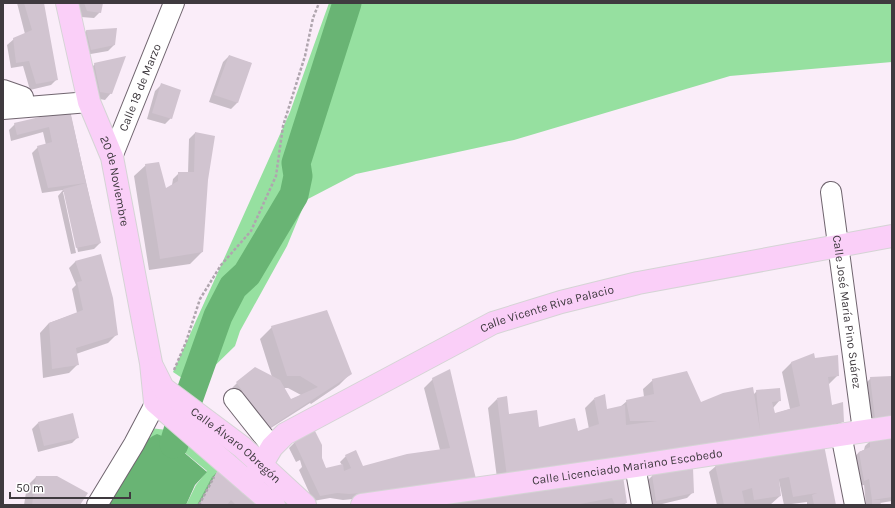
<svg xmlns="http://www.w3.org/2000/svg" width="895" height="508" viewBox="0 0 895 508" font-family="Karla,sans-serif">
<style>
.green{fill:#96e0a0}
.water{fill:#69b474}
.shadow{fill:#0003;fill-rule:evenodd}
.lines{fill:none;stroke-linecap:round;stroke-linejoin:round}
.river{stroke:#69b474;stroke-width:29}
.building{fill:#d1c4d0}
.minor-casing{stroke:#70656f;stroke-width:22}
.major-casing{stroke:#d5d4d5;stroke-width:24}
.path{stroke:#afa5ae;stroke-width:2.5;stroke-dasharray:3 2;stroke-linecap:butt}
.minor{stroke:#fff;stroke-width:20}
.major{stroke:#facff8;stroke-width:22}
.labels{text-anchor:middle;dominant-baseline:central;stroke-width:3;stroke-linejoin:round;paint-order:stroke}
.street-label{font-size:12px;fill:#3f3a3f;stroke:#fff}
</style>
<rect width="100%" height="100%" fill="#faedf9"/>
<path class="green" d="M329,3H892V62L730,76L514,140L356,174L306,200L287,246L240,331L235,346L194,386L173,372L290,112Z
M150,428L167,430L183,439L218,470L199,505H186L196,485L207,471L167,438L136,453Z"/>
<path class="water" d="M157,434L167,438L207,472L195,485L186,505H104C114,487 137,441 157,434Z"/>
<path class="shadow" d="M17,3H43L57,79L51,85L30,90L23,66L11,68L7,45L14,39L25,34Z
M77,3H102L100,12L94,18L81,17Z
M116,29L114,45L108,51L85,55L80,37L86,31Z
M229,56L251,63L237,103L231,109L209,102L223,62Z
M95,64L111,93L105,100L94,98L89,70Z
M161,85L171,118L165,124L147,119L155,91Z
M70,112L100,243L94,249L78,252L65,192H63L76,253L71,254L58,196L63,190L42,193L32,153L38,147L46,145L43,132L11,141L9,130L15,124Z
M195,133L214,137L207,180L202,252L190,264L149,270L134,176L146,165L165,190L172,185L173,179L179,173H188L189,139Z
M100,255L117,334L108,343L76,354L78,364L69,373L43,378L40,333L49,323L77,313L72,289L76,285L69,268L75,262Z
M272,327L351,373L339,385L311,404L310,403L263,433L231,389L237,383L272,377L260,339ZM284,388H288L301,395L290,400Z
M814,360L838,375L828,385L831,406L843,421L834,430L498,486L488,408L497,399L508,415L538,428L577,433L589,429L585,408L594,399L607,410L620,407L627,401L644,397L643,389L653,380L701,403L753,395L757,391L780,400L773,408L774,414L790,409L782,372L791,363Z
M892,377V422L869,425L865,384L871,378Z
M433,379L475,479L363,498L343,500L330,498L313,501L299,470L302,467L300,460L296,462L289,448L295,442L321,458L326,469L342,465L340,462L346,456L362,468L440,450L424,388Z
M38,423L78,437L72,443L38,452L32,429Z
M892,436V501L880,503V505H866L864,485L858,486L853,459L859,452L864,450L865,446L871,440Z
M776,452L835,505H807V502L784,505L779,481H778L780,496L770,505H717L709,472L716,466Z
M218,471L255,505H197L212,477Z
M653,475L693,492L687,498L658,505H650L646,482Z
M36,477L79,505H24L27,486Z
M622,478L626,503L624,505L606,504L406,505Z"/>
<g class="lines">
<path class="river" d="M174,444L183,414L218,316L233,287L247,274L294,195L298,176L296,163L347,3"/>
</g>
<path class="building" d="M24,3H44L58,80L36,84L29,61L16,63L13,38L32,30Z
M84,3H103L101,13L87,11Z
M117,28L115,45L91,50L86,30Z
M229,55L252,63L238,103L214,95Z
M126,56L112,94L100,92L94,63Z
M161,83L181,90L172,119L152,113Z
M70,110L86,183L48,188L37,146L52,142L49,127L17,135L14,123Z
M195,132L215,136L208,180L203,252L160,259L145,164L159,162L166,188L178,181V172H194Z
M86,183L101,243L76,248L63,189Z
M101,254L113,298L118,335L76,348L79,365L52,369L49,323L83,310L77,282L82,281L75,261Z
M327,310L352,374L269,428L236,382L255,367L280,380L291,399L318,387L300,376H287L271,326Z
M814,353L815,358L838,355L839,376L828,377L832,405L843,402L844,422L507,477L497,398L507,396L509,414L537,410L539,427L575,418L578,431L599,424L594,398L605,394L607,409L625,405L626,425L657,421H630L626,400L654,394L652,379L687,371L701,402L723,393L753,387L760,430L756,390L780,388L781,401L772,402L775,413L800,406L791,362Z
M450,369L476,479L373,492L349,494L337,493L320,496L294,441L314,429L322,445V458L326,468L343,464L344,471L351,468L345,455L356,450L363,466L407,454L450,448L432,378Z
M892,376V417L875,419L870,377Z
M73,413L79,438L44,446L38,422Z
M892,435V497L872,500H880L881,505H872V500L869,479L864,481L859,452L870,447V439Z
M824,445L836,505H814L812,495L817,493L793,497L789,477L779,479L781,496L754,500L752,488L742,491L745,505H724L715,465Z
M693,468L694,493L656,501L652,475Z
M218,470L240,488L256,505H236L231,500L227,505H199Z
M36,476H57L88,493L80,505H32Z
M623,476L627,503L615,505L612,498L575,505H413Z"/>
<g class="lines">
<g class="minor-casing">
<g id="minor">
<path d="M3,90L23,97"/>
<path d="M3,109L89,102"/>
<path id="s1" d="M112,157L174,3"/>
<path id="s2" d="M831,192L863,431"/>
<path d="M234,399L272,447"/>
<path d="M841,434L855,505"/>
<path d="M635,466L642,505"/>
<path d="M97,505L134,444L163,389"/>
</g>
</g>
<g class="major-casing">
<g id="major">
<path id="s3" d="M67,3L89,102L112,157L151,363L155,402L274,505"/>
<path id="s4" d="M153,368L163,388L242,447L305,505"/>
<path id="s5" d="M250,484L272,447L285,434L493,323L561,302L638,283L892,236"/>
<path id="s6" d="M362,505L635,466L892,427"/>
</g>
</g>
<path class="path" d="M174,370L186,342L200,299L221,265L251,231L276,176L283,126L305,56L313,18L319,3
M199,505L214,477"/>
<use href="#minor" class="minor"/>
<use href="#major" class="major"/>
</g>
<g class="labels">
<g class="street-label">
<text stroke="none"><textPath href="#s1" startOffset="75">Calle 18 de Marzo</textPath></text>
<text stroke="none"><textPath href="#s3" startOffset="185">20 de Noviembre</textPath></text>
<text stroke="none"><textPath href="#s5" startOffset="353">Calle Vicente Riva Palacio</textPath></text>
<text stroke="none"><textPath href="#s2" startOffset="121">Calle José María Pino Suárez</textPath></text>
<text stroke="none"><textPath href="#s4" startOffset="115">Calle Álvaro Obregón</textPath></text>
<text stroke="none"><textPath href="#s6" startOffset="268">Calle Licenciado Mariano Escobedo</textPath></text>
</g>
</g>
<rect width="895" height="508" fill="none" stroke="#3f3a3f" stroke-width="8"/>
<path d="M10 492v6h120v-6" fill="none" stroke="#3f3a3f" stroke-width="2"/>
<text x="16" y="492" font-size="12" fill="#3f3a3f" stroke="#ffffff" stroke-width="3" paint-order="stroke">50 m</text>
</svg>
